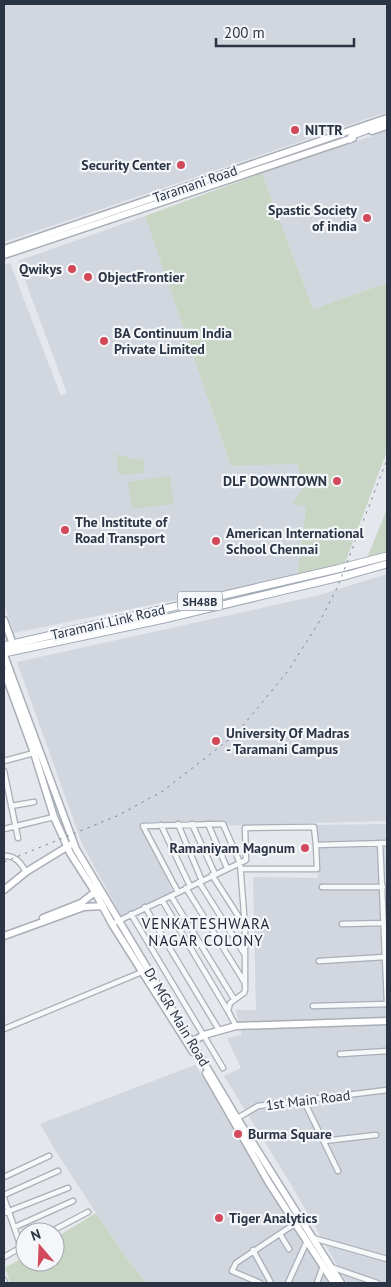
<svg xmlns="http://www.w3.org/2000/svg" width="391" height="1287" viewBox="0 0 391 1287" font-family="'PT Sans',sans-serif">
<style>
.built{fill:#d2d6de}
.green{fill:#c9d6c5}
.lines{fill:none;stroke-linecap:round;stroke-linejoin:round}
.street-casing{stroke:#a9aeb7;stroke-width:7}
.secondary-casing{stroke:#a9aeb7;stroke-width:9}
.primary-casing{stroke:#a3abb8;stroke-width:9}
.street{stroke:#f7f8fa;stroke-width:4.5}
.secondary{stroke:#fff;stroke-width:6}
.primary{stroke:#fff;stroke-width:7}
.rail{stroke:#7d8696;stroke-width:1;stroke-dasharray:2.5 5;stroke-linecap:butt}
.poi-dot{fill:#d1495b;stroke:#f4f6f9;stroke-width:2}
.labels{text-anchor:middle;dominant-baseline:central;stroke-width:4.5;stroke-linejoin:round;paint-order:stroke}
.shield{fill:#f4f6f9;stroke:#676e7b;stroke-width:1}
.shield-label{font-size:12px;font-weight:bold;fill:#2b3445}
.poi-label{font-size:14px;font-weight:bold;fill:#2b3445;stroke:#f4f6f9;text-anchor:start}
.street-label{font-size:14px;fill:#2b3445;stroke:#f4f6f9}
.neighbourhood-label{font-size:15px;letter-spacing:1px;fill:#1d2536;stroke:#f4f6f9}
</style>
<rect width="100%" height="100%" fill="#e4e7ec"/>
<path class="built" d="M4,4H387V112L4,242Z
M387,131V283L313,309L262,173Z
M145,216L231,466L297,463L304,486L306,507L297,575L14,633L4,605V265L10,263L61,396L67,393L18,261Z
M387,574V821L144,828L174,895L122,917L83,846L17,662L320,595Z
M387,824V1283H347L292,1186L224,1076L241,1068L227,1038L242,1035L236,1010H256L253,877L318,878L316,825Z
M195,1065L291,1211L335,1283H147L133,1267L96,1213L55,1150L40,1124Z"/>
<path class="green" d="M262,173L313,309L387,283V451L345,563L297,575L306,507L293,504L304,486L297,464L231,466L145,216Z
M116,454L137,460L143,458L144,473L119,475Z
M170,476L174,504L132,509L128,482Z
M387,509V553L367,558Z
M96,1213L133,1267L147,1283H10L5,1268L25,1256V1262H55V1238Z"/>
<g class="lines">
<g class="street-casing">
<path id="street" d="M4,761L34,753
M4,771L18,838
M11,806L34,802
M178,824L202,881
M192,824L215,874
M208,824L227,868
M161,825L190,886
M4,829L54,817
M380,843L387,1002
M4,856C15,855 21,863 26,872
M241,869H317L316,845
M212,875L244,925
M199,882L245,955
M322,887H383
M186,888L245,983
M178,892L143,826L223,824L240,863L246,860L245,828L314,827L316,845L387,843
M171,896L234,999
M162,900L228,1011
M145,907L219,1030
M131,914L223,1068
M112,924L240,863L245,926V990L244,993L230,1003L228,1011L236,1026
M342,924L384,923
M319,961L385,957
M313,1006L387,1004
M4,1029L142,972
M340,1054L387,1051
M304,1101L338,1171
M236,1119L258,1106L387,1090
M324,1141L376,1135
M4,1177L49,1156
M4,1195L58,1171
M4,1198L21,1247
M4,1213L68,1188
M15,1227L73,1201
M50,1232L88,1212
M280,1234L289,1249
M313,1238L387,1259
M253,1250L271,1283
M4,1257L25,1245
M331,1267L377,1283
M4,1280L5,1283
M260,1283L232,1271L236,1263L296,1223
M288,1283L307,1241
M317,1283L323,1266"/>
</g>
<g class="secondary-casing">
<path id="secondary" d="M372,131L387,126
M4,249L387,118
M4,255L353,138
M4,620L14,647
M4,655L76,849L237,1118L341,1283
M4,671L34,753L54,817L70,853L95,892L112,924L193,1052
M4,890L26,872L70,845
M43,918L81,903L95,892
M4,936L84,907L103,906
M190,1043L204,1035L236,1026L387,1021
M206,1073L269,1183L334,1283"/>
</g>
<g class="primary-casing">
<path id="primary" d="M350,139L353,135L387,122
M4,646L337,569L387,556
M4,653L164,619L348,575L387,564"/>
</g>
<use href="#street" class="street"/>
<use href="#secondary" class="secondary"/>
<use href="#primary" class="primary"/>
<path class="rail" d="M4,862L117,816L163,791L236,734L288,671L321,619L337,588L387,460"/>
</g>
<g class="poi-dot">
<circle cx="295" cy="130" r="5"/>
<circle cx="181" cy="165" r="5"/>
<circle cx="367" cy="218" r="5"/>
<circle cx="72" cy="269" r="5"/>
<circle cx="88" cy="277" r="5"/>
<circle cx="104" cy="341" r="5"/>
<circle cx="337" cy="481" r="5"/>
<circle cx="65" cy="530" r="5"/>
<circle cx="216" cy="541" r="5"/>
<circle cx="216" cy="741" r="5"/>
<circle cx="305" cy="848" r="5"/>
<circle cx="238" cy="1134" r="5"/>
<circle cx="219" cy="1218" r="5"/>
</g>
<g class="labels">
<rect class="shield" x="177.5" y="591.5" width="45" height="19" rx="4"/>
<g class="shield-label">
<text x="200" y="601">SH48B</text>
</g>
<g class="poi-label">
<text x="305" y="130">NITTR</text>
<text x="171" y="165" text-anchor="end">Security Center</text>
<text x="357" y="210" text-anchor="end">Spastic Society<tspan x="357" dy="16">of india</tspan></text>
<text x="62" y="269" text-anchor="end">Qwikys</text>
<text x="98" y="277">ObjectFrontier</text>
<text x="114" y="333">BA Continuum India<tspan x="114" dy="16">Private Limited</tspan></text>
<text x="327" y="481" text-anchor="end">DLF DOWNTOWN</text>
<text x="75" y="522">The Institute of<tspan x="75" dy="16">Road Transport</tspan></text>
<text x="226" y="533">American International<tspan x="226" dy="16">School Chennai</tspan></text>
<text x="226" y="733">University Of Madras<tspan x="226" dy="16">- Taramani Campus</tspan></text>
<text x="295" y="848" text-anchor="end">Ramaniyam Magnum</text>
<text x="248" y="1134">Burma Square</text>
<text x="229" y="1218">Tiger Analytics</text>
</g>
<g class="street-label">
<text transform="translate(195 184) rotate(-19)">Taramani Road</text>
<text transform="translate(108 622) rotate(-13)">Taramani Link Road</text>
<text transform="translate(177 1017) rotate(59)">Dr MGR Main Road</text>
<text transform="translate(308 1100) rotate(-7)">1st Main Road</text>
</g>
<g class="neighbourhood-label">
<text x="206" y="923">VENKATESHWARA<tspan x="206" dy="17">NAGAR COLONY</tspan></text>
</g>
</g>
<rect width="391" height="1287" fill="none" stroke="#2b3445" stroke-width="10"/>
<g transform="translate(40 1247) rotate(341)"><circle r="24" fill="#f4f6f9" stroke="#a4a8b1"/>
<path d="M0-4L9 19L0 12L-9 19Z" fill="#d1495b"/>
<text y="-8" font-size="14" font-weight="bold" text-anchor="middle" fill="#2b3445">N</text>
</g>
<path d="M216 38v8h138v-8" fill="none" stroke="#2b3445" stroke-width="2.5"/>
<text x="224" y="38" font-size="15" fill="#2b3445" stroke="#f4f6f9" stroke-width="4" paint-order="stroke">200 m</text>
</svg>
